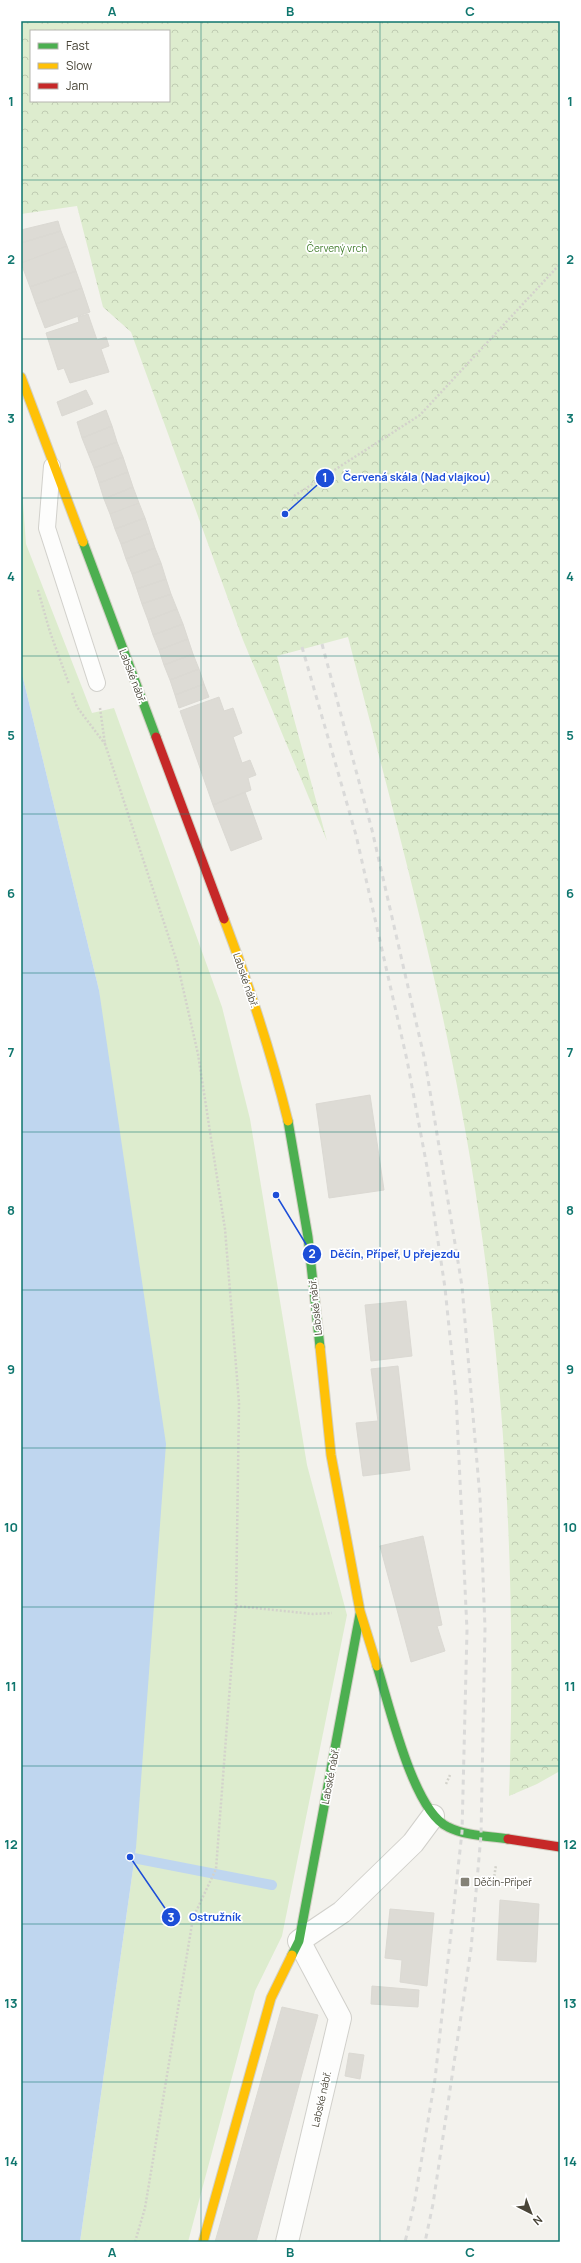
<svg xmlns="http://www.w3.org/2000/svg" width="581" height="2263" viewBox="0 0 581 2263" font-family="Manrope,sans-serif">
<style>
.green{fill:#ddecce}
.forest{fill:url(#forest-crowns);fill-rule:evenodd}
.water{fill:#bfd6ef}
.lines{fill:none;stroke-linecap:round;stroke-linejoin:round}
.stream{stroke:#bfd6ef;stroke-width:10}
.building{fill:#dddbd5;stroke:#dbd9d3}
.lane-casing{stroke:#d1d0cb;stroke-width:18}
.street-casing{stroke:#d1d0cb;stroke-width:24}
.fast-casing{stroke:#d2d0c4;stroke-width:11}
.slow-casing{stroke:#d2d0c4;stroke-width:11}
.jam-casing{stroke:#d2d0c4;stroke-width:11}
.path{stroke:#d3d2cb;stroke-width:2.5;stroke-dasharray:2 2;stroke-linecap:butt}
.lane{stroke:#fdfdfc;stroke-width:16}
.street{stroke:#fdfdfc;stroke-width:22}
.fast{stroke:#4caf50;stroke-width:9}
.slow{stroke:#ffc107;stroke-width:9}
.jam{stroke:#c62828;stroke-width:9}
.rail{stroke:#dadad9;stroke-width:3;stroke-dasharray:5 5;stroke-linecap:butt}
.grid{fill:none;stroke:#0f766e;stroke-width:1;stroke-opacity:0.55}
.poi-dot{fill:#848277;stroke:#fff;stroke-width:1.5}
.labels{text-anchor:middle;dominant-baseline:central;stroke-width:3.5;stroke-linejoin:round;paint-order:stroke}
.park-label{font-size:10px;fill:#407c2b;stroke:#fff}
.street-label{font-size:10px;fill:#494538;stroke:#fff}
.poi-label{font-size:10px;fill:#494538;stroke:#fff;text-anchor:start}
.leader{fill:none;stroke:#1d4ed8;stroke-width:1.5}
.callout-dot{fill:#1d4ed8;stroke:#fff;stroke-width:1.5}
.mark-label{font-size:12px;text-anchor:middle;font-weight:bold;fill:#fff}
.callout-label{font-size:11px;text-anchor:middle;font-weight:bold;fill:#1d4ed8;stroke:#fff;stroke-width:3.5;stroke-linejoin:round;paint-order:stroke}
.neatline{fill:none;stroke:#0f766e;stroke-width:1.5}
.grid-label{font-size:13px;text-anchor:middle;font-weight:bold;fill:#0f766e}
</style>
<defs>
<pattern id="forest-crowns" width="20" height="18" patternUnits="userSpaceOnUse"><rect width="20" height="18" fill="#ddecce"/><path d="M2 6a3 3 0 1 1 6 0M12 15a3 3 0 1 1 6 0" fill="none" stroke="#bfccb2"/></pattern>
</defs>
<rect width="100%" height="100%" fill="#f3f2ed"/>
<path class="green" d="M21,476L26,544L92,713L114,708L222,1007L250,1119L307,1465L347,1615L282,1936L255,1991L188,2242H80L136,1848L99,990L21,670Z"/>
<path class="forest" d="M23,21H560V1771L537,1784L509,1796C518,1549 501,1298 451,1056C422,915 384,776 348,637L277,656L327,841L243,640L131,332L103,307L77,206L21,214V24ZM31,31H169V101H31Z"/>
<path class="water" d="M21,670L99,990L166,1444L136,1848L80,2242H21Z"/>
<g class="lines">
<path class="stream" d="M123,1856L272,1885"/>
</g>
<path class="building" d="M58,221L61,231L21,243V230Z
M61,231L67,246L21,263V243Z
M67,246L76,271L30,287L21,263Z
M76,271L82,288L36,304L30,287Z
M82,288L90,312L45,328L36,304Z
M88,314L97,340L106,337L109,346L101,349L109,372L70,383L64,368L58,370L46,333L79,322L78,317Z
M86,390L93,404L62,416L57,402Z
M106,410L112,426L82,438L77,422Z
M112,426L117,442L88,453L82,438Z
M117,442L123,457L94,468L88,453Z
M123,457L128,472L99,483L94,468Z
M128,472L133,487L104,499L99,483Z
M133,487L139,503L110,514L104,499Z
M139,503L145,518L115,529L110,514Z
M145,518L150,533L121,544L115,529Z
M150,533L155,548L126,559L121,544Z
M155,548L161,563L132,574L126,559Z
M161,563L166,579L137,589L132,574Z
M166,579L171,594L142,604L137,589Z
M171,594L177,609L148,620L142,604Z
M177,609L183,624L153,635L148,620Z
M183,624L188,639L159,650L153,635Z
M188,639L193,654L164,665L159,650Z
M193,654L199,669L170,680L164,665Z
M199,669L204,684L175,695L170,680Z
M204,684L209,697L179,708L175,695Z
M219,697L224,711L233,708L242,733L233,737L242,763L250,760L256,775L248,778L251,790L213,805L180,711Z
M245,792L262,839L231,851L213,805Z
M370,1095L384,1190L329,1198L316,1104Z
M406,1301L412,1356L371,1361L365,1305Z
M398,1366L410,1470L363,1476L356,1423L378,1421L371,1369Z
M423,1536L442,1625L437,1626L445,1651L411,1662L380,1546Z
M500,1900L539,1904L536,1962L497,1960Z
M390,1909L434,1913L427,1986L400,1982L402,1960L385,1958Z
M372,1986L419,1990L418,2007L371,2004Z
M282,2007L318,2015L256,2242H215Z
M349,2053L364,2055L360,2079L345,2076Z"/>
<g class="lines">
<g class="lane-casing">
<path id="lane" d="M52,466L47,528L97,683"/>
</g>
<g class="street-casing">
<path id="street" d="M287,2242L340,2018L299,1941L342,1912L413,1843L433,1816"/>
</g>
<g class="fast-casing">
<path id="fast" d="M83,542L156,737
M288,1121L308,1237L320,1347
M377,1666C389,1704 413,1811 448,1827C466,1836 488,1836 508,1839
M292,1955L299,1941L360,1614"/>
</g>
<g class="slow-casing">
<path id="slow" d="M21,377L83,542
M224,919C249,985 271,1052 288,1121
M320,1347L331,1455L360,1611L377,1666
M203,2242L271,1998L292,1955"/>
</g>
<g class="jam-casing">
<path id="jam" d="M156,737L224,919
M508,1839L560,1847"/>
</g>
<path class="path" d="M294,496L420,415L560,264
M38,590L50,632L69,684
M72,693L77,707L105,744
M100,708L105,744L177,962L198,1054L225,1229L239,1403L236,1606L216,1869L193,1918L145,2208L135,2242
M236,1606L313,1614L332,1613
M446,1784L450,1775
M493,1884L496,1865"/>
<use href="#lane" class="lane"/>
<use href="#street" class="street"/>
<use href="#fast" class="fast"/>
<use href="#slow" class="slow"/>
<use href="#jam" class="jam"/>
<path class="rail" d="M322,644L372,830L425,1061L462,1286L480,1498L485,1628L481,1835L471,1949L433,2204L425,2242
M302,647L356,835L407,1060L427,1167L445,1288L456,1395L467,1630L462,1832L435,2079L414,2205L405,2242"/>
</g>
<path class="grid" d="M201,21V2242M380,21V2242M21,180H560M21,339H560M21,498H560M21,656H560M21,814H560M21,973H560M21,1132H560M21,1290H560M21,1448H560M21,1607H560M21,1766H560M21,1924H560M21,2082H560"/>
<rect class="poi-dot" x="460" y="1877" width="10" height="10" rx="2"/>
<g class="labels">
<g class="park-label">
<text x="337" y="248">Červený vrch</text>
</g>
<g class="street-label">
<text transform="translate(133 676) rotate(69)">Labské nábř.</text>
<text transform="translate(246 980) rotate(71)">Labské nábř.</text>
<text transform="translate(315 1307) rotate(-96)">Labské nábř.</text>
<text transform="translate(330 1776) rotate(-79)">Labské nábř.</text>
<text transform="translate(321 2099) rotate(-77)">Labské nábř.</text>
</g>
<g class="poi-label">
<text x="474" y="1882">Děčín-Přípeř</text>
</g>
</g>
<path class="leader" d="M285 514L325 478M276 1195L312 1254M130 1857L171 1917"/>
<g class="callout-dot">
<circle cx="285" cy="514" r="4"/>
<circle cx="276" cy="1195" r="4"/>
<circle cx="130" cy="1857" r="4"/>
<circle cx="325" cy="478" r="10"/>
<circle cx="312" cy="1254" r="10"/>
<circle cx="171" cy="1917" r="10"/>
</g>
<g class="mark-label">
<text x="325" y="482">1</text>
<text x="312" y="1258">2</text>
<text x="171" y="1922">3</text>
</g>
<g class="callout-label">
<text x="417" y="481">Červená skála (Nad vlajkou)</text>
<text x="395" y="1258">Děčín, Přípeř, U přejezdu</text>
<text x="215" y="1921">Ostružník</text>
</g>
<rect width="581" height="2263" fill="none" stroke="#ffffff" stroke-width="44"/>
<rect x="30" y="30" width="140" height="72" fill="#ffffff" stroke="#b6b5af"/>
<rect x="38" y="43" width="20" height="6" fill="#4caf50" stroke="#b6b5af"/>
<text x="66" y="50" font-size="12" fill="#494538">Fast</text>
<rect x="38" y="63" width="20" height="6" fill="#ffc107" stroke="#b6b5af"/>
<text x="66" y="70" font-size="12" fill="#494538">Slow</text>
<rect x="38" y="83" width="20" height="6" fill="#c62828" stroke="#b6b5af"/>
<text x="66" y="90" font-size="12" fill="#494538">Jam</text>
<g transform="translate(531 2213) rotate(138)" stroke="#ffffff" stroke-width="3" paint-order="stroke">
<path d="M0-3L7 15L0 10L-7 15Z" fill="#494538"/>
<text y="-6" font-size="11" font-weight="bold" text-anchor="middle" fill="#494538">N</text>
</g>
<rect x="22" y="22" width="537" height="2219" class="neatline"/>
<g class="grid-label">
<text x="112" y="16">A</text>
<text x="290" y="16">B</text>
<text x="470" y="16">C</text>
<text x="11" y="106">1</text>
<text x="570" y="106">1</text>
<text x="11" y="264">2</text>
<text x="570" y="264">2</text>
<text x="11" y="423">3</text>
<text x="570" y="423">3</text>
<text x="11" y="581">4</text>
<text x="570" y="581">4</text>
<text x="11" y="740">5</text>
<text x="570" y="740">5</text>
<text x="11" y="898">6</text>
<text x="570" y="898">6</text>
<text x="11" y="1057">7</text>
<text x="570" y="1057">7</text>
<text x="11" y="1215">8</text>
<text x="570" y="1215">8</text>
<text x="11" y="1374">9</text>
<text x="570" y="1374">9</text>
<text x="11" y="1532">10</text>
<text x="570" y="1532">10</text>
<text x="11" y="1691">11</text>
<text x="570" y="1691">11</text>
<text x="11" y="1849">12</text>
<text x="570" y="1849">12</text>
<text x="11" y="2008">13</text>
<text x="570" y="2008">13</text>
<text x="11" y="2166">14</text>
<text x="570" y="2166">14</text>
<text x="112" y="2257">A</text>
<text x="290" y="2257">B</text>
<text x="470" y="2257">C</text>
</g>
</svg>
